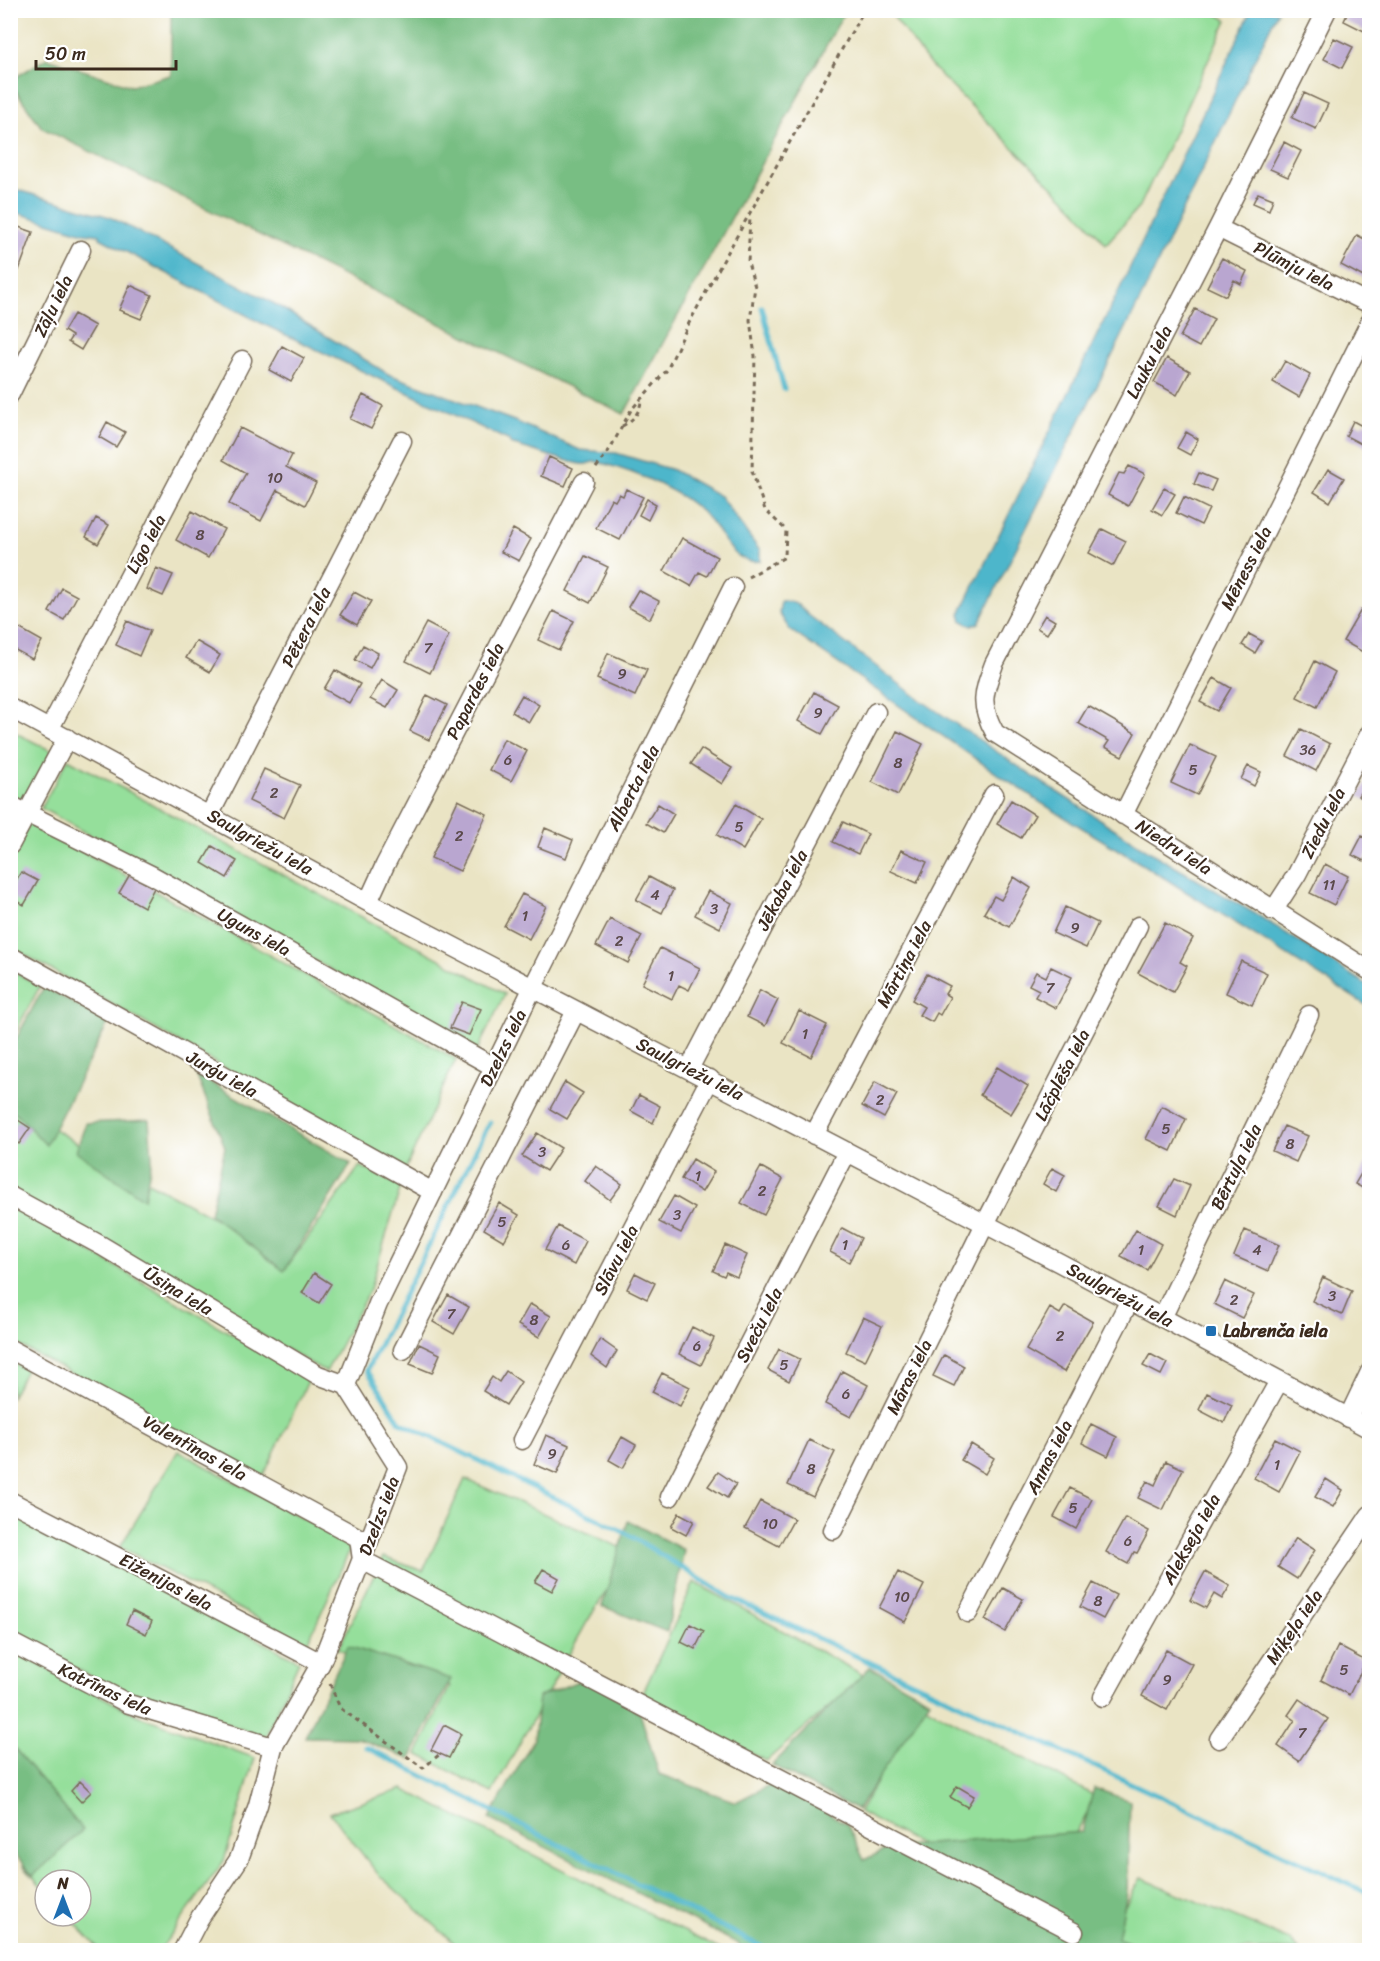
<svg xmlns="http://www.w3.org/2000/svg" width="1380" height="1961" viewBox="0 0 1380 1961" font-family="Sriracha,sans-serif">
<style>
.green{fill:#95df9b;stroke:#68845c;stroke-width:1.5}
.forest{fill:#78be83;stroke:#5a7450;stroke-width:1.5}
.water{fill:#4db6cb;stroke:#447074;stroke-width:1.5}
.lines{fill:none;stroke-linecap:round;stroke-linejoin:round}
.stream{stroke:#4db6cb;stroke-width:5}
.building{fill:#b9a6d0}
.street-casing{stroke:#786b58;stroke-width:21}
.path{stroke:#786b58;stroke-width:3;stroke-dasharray:4.5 4.5;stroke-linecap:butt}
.street{stroke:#fff;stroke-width:18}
.poi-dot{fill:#1f6fb2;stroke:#fff;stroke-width:2}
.labels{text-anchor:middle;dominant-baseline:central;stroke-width:4.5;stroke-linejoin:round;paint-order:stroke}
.number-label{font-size:15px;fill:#5a494a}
.street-label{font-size:18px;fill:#3b2a1e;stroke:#fff}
.poi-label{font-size:18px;font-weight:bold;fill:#3b2a1e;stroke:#fff;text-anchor:start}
</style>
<rect width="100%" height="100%" fill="#fff"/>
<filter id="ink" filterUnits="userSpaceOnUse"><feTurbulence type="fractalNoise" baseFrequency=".0167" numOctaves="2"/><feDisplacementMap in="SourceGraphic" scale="12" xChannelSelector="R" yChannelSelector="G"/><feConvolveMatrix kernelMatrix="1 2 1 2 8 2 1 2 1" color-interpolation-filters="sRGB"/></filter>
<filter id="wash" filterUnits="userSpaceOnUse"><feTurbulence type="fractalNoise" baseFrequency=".008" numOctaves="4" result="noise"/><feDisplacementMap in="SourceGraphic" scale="24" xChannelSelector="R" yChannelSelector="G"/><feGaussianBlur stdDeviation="1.35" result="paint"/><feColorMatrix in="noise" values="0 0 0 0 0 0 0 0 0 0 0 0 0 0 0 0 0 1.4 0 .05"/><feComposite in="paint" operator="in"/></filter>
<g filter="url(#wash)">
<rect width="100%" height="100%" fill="#eae4c4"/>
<path class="green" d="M1209,10L1227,20L1140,206L1106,244L1075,209L931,66L889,11Z
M10,730L52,751L22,802L11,796Z
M68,759L505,994L477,1051L41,808Z
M30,822L456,1059L405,1170L11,947L10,860Z
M11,970L40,986L11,1040Z
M10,1103L89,1150L231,1227L286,1268L360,1166L401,1186L370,1289L326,1372L11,1191Z
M10,1205L309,1379L263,1477L11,1341Z
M11,1361L26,1370L11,1397Z
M178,1451L352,1545L307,1644L120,1547Z
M465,1479L631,1552L587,1622L492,1793L417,1754L450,1686L338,1649L383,1557L423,1571Z
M10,1509L299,1661L265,1738L160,1698L143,1704L11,1634Z
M694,1582L865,1676L766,1761L642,1695Z
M11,1649L137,1715L255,1758L224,1861L160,1950H100L68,1916H81V1880H45V1890L23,1866L72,1818L11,1763Z
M921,1704L1097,1797L1071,1841L974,1873L859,1812Z
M403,1789L721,1950H462L378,1874L330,1813Z
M1141,1878L1289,1940L1299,1950H1133L1107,1937Z"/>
<path class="forest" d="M842,10L843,15L624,414L42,128L11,84V80L47,58L131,86L171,75V11Z
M44,987L108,1023L46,1145L10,1107L11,1048Z
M196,1074L351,1164L284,1271L210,1214L225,1147Z
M149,1120L152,1158L144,1199L76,1151L86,1123Z
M628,1521L684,1550L667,1632L602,1606Z
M348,1646L451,1679L410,1759L358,1738L305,1737Z
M870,1667L930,1700L857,1810L772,1765Z
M588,1677L640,1713L659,1774L736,1802L775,1782L847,1824L864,1860L891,1847L1082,1832L1094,1788L1130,1801L1127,1893L1118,1938L1148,1950H741L739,1944L489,1819L534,1739L539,1697Z
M10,1743L83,1830L33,1876L11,1849Z"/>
<path class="water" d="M1251,11H1278L1144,292L979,623L972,626L962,621L960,614L1123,282Z
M11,188L110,217L275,304L388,374L517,422L580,450L616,453L673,470L720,496L760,551V561C731,566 722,530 704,514C676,487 635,472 598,462C592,460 587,466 581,464C557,459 533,450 510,444V441L265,325L100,238V235L84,233L11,211Z
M781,601C792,600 801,606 807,614L922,701L1037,779L1155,855L1259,916L1369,986V1007L1158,874L1033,798L1032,796L1002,777L790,630L779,613Z"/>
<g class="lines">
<path class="stream" d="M762,307L784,389
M490,1122L367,1370L400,1422L626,1533L729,1597L1370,1894
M366,1747L768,1950"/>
</g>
<g id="blocks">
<path class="building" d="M1349,10H1370V20L1364,31L1344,21Z
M1334,38L1353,47L1342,68L1324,59Z
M1304,93L1328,104L1316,129L1292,118Z
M1284,142L1301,151L1288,177L1270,169Z
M1258,193L1273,199L1269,210L1253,203Z
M10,224L33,232L19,270L10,267Z
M1357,235L1370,242V275L1367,279L1341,265Z
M1222,258L1247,271L1241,284L1234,280L1226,296L1207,287Z
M130,285L152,295L141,319L119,310Z
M1195,309L1214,319L1199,347L1180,337Z
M74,314L95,326L81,350L68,342L72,336L64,331Z
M282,346L304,358L291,382L269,370Z
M1167,358L1190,371L1177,395L1154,382Z
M1285,361L1310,375L1299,397L1273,382Z
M363,395L383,406L371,429L350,419Z
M1353,421L1362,426L1364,422L1370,424V444L1367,447L1346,436Z
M107,422L125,432L116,447L99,437Z
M240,428L292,455L286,467L316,483L305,505L277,490L261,521L229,504L246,473L223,460Z
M1186,432L1198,439L1190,455L1177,448Z
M549,457L573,468L565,486L541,476Z
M1129,466L1145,474L1128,506L1108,495L1119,473L1124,474Z
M1328,469L1344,478L1330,502L1314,492Z
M1199,473L1216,480L1211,491L1194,484Z
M1164,488L1175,494L1162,515L1152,509Z
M626,489L643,497L620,540L596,528L611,499L615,501L619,494L623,496Z
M1184,497L1209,509L1201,525L1176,513Z
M647,499L656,504L648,520L639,515Z
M192,511L224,529L208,558L176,540Z
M96,518L109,525L98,544L86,537Z
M513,529L531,539L519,561L501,552Z
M1102,529L1126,541L1113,566L1089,553Z
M682,538L717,557L707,576L699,572L691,586L664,571Z
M585,556L608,567L590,603L567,591Z
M156,568L173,575L163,596L147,589Z
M62,588L77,596L64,620L49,612Z
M638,590L659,601L650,619L628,607Z
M354,592L371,601L357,625L340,615Z
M1361,610L1370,615V656L1343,641Z
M553,611L574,621L559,650L538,640Z
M1045,615L1055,621L1047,634L1037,628Z
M127,621L150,631L139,656L116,645Z
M426,623L449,635L430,673L406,661Z
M17,627L42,641L32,659L10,647V640Z
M1249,634L1262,641L1255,653L1242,645Z
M196,641L220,655L210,672L186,658Z
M363,645L378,653L370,668L355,660Z
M608,653L647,670L635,696L597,679Z
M1315,661L1335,672L1317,707L1297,697Z
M335,670L360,684L349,703L324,689Z
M1214,678L1231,688L1217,711L1200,702Z
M382,680L398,690L387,708L370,699Z
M814,692L838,705L822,734L798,721Z
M427,695L447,705L429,740L410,731Z
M522,695L539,705L529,722L512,712Z
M1088,706L1135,733L1122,756L1105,747L1109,741L1078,723Z
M1301,729L1330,744L1316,771L1287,756Z
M897,731L923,744L898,795L872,782Z
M504,739L527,751L511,781L489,770Z
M1190,745L1216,757L1197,795L1171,783Z
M701,749L732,768L722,784L691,764Z
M1248,766L1261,772L1254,786L1241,779Z
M264,769L300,785L284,818L249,801Z
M1370,777V802L1358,796Z
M458,800L487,814L460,871L431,858Z
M1011,800L1035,815L1021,838L997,824Z
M658,804L674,814L663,833L646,823Z
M736,804L761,819L743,850L717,835Z
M843,822L868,834L858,854L833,842Z
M545,828L573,840L566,858L538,847Z
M1362,836L1370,840V849L1364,861L1352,855Z
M212,846L237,861L227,878L202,863Z
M901,850L927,862L917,883L891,871Z
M1325,864L1348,876L1334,905L1310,893Z
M21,872L38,881L24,905L10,897V890Z
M130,874L154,888L144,907L119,893Z
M649,877L673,890L662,913L636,900Z
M1014,877L1031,888L1009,927L984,913L994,896L1001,900Z
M708,891L732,903L720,928L695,915Z
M522,894L546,906L529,939L504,926Z
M1065,907L1098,923L1086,948L1053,933Z
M610,919L642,936L628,963L596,946Z
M1165,923L1193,938L1180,962L1187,966L1173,992L1138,973Z
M660,948L700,968L689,990L679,985L672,999L642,984Z
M1241,961L1267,973L1252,1005L1226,993Z
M1051,967L1072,977L1056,1008L1035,997L1039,990L1029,985L1036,972L1046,977Z
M927,974L950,986L945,994L950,997L940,1015L937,1013L932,1022L919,1015L924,1007L912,1000Z
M760,990L778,1000L765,1026L747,1017Z
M462,1002L481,1009L469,1035L450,1028Z
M799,1011L827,1025L811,1057L783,1043Z
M997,1067L1028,1086L1011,1114L980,1095Z
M565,1082L583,1093L567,1119L550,1109Z
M875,1082L897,1094L884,1118L862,1106Z
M639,1095L660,1106L653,1123L631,1111Z
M1162,1106L1186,1119L1171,1151L1146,1139Z
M18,1120L30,1128L19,1144L10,1137V1131Z
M1284,1126L1308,1136L1296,1162L1272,1151Z
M537,1133L561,1148L546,1171L522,1156Z
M1370,1158V1192L1355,1184Z
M693,1159L714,1172L702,1192L681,1179Z
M596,1166L622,1184L610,1200L585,1181Z
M761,1167L783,1179L764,1215L741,1203Z
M1052,1168L1065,1175L1056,1192L1043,1184Z
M1174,1179L1190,1186L1177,1215L1159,1206Z
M674,1196L695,1208L681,1233L659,1222Z
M499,1203L519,1215L504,1241L484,1229Z
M558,1226L586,1241L574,1265L545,1250Z
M842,1228L861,1238L849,1262L830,1252Z
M1136,1230L1161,1244L1147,1270L1121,1256Z
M1245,1230L1279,1245L1268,1271L1234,1256Z
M725,1245L747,1255L737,1277L726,1272L724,1276L713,1271Z
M314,1273L331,1284L319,1303L302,1293Z
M635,1273L655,1283L647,1299L627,1289Z
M1323,1277L1352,1291L1342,1315L1312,1301Z
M1225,1281L1254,1295L1242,1318L1214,1304Z
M448,1295L469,1307L454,1334L433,1322Z
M530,1304L551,1316L539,1337L518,1325Z
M1065,1306L1093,1322L1064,1372L1026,1350L1050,1308L1060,1314Z
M863,1317L882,1326L865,1361L846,1352Z
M692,1327L714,1338L701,1365L679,1354Z
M600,1339L617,1351L607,1368L591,1356Z
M419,1344L440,1354L432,1373L410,1364Z
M779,1349L800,1359L789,1381L768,1370Z
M1150,1354L1167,1363L1161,1375L1143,1366Z
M944,1355L964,1366L954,1386L933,1376Z
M506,1371L521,1382L506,1405L483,1391L492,1377L499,1382Z
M842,1371L868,1385L851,1417L825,1404Z
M662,1373L690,1387L680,1406L652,1392Z
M1207,1393L1232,1405L1224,1423L1199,1410Z
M1091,1424L1117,1437L1108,1456L1082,1443Z
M546,1435L569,1445L557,1474L534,1464Z
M622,1437L636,1445L623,1468L609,1460Z
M1275,1438L1300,1451L1279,1492L1254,1478Z
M809,1440L835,1452L813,1497L788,1485Z
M971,1444L994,1458L985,1474L961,1460Z
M1166,1461L1183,1469L1163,1510L1138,1498L1147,1481L1155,1485Z
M718,1472L736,1484L727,1498L708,1486Z
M1326,1479L1343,1490L1333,1507L1315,1497Z
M1070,1488L1092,1499L1076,1529L1054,1517Z
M760,1501L794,1519L779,1546L745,1528Z
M679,1513L694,1521L686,1535L671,1527Z
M1125,1518L1149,1531L1137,1553L1134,1552L1128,1564L1106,1552Z
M1296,1538L1315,1550L1297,1579L1278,1567Z
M543,1569L559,1578L552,1591L535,1582Z
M898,1572L924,1585L905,1622L879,1608Z
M1205,1572L1230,1586L1222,1599L1214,1594L1206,1608L1190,1600Z
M1093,1583L1116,1595L1103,1619L1080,1607Z
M1003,1588L1023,1599L1005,1632L985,1620Z
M132,1611L152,1621L146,1634L126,1624Z
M690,1624L704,1631L695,1649L681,1642Z
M1338,1646L1366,1661L1349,1695L1321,1680Z
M1166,1650L1192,1664L1167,1710L1142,1696Z
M1299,1699L1328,1719L1299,1761L1278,1746L1295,1720L1288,1715Z
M444,1725L461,1734L449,1758L431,1750Z
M80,1781L91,1792L81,1802L71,1791Z
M957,1786L974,1796L967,1807L950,1797Z"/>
</g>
</g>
<g filter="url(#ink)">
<use href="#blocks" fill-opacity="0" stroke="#786b58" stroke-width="1.5"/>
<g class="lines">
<g class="street-casing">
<path id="street" d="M1327,10L1218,228L994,664C983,694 979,704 995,733L1370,971
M1218,228L1370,304
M10,394L81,250
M10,708L368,902L1060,1263L1370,1429
M50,728L242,360
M10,805L153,876L494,1067
M210,814L402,441
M1123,815L1370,322
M10,845L67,738
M368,902L385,865L584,482
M1273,911L1297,874L1370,733
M10,956L433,1192
M689,1069L876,712
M814,1135L994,794
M10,1196L102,1246L318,1375L346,1385
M1162,1318L1309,1015
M10,1349L359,1538L362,1560L1074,1932
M403,1350L576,1011
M346,1385L378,1304L537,979L733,587
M1348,1418L1370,1372
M522,1440L710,1079
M670,1497L847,1152
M10,1501L321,1663
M833,1530L985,1224L1138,926
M968,1613L1129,1302
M10,1642L129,1704L273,1747
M1103,1697L1279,1381
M1219,1739L1370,1515
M183,1950L199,1919L239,1859L258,1805L273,1747L321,1663L398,1467L346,1385"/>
</g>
<path class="path" d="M622,426C633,420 639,414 641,402
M596,468L610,449L631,410L667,370L689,323L724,259L864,10
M748,577L785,557L786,530L765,510L752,471L755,356L750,320L755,287L748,263L750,216
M330,1684L340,1708L423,1768L440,1754"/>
<use href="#street" class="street"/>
</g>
</g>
<rect class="poi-dot" x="1205" y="1325" width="12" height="12" rx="3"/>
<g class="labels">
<g class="number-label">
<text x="275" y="478">10</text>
<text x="200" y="535">8</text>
<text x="428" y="648">7</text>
<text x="622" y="674">9</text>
<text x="818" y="713">9</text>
<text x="1308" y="750">36</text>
<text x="508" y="760">6</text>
<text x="898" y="763">8</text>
<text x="1193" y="770">5</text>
<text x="274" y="793">2</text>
<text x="739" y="827">5</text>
<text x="459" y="836">2</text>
<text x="1329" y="885">11</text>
<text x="655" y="895">4</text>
<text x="714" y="909">3</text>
<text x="525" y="916">1</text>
<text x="1075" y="928">9</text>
<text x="619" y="941">2</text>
<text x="671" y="976">1</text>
<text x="1050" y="988">7</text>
<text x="805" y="1034">1</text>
<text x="880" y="1100">2</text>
<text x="1166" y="1129">5</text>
<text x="1290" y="1144">8</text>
<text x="542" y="1152">3</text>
<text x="698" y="1176">1</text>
<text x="762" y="1191">2</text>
<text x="677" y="1215">3</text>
<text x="502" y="1222">5</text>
<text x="566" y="1245">6</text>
<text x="845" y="1245">1</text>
<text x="1141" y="1250">1</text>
<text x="1257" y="1250">4</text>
<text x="1332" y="1296">3</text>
<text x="1234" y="1300">2</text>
<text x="451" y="1314">7</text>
<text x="534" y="1320">8</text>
<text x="1060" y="1336">2</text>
<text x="697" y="1346">6</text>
<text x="784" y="1365">5</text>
<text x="846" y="1394">6</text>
<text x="552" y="1454">9</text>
<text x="1277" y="1465">1</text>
<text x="811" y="1469">8</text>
<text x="1073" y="1508">5</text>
<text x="770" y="1524">10</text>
<text x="1128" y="1541">6</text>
<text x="902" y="1597">10</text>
<text x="1098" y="1601">8</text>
<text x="1344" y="1670">5</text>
<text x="1167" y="1680">9</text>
<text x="1302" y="1733">7</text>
</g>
<g class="street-label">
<text transform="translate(1294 266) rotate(27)">Plūmju iela</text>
<text transform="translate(53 306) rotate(-64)">Zāļu iela</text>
<text transform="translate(1149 362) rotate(-63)">Lauku iela</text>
<text transform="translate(146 544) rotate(-62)">Līgo iela</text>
<text transform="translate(1246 568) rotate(-63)">Mēness iela</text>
<text transform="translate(306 627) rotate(-63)">Pētera iela</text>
<text transform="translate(475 691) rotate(-63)">Papardes iela</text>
<text transform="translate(633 788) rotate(-63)">Alberta iela</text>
<text transform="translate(1323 823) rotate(-63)">Ziedu iela</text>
<text transform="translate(260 842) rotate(29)">Saulgriežu iela</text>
<text transform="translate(1174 847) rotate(33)">Niedru iela</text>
<text transform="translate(782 890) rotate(-62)">Jēkaba iela</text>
<text transform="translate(254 932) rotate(29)">Uguns iela</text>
<text transform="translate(904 964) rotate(-62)">Mārtiņa iela</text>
<text transform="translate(503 1048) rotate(-64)">Dzelzs iela</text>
<text transform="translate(690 1069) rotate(27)">Saulgriežu iela</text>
<text transform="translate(222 1074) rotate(29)">Jurģu iela</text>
<text transform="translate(1062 1075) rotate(-63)">Lāčplēša iela</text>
<text transform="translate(1236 1167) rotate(-64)">Bērtuļa iela</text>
<text transform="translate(616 1260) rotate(-63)">Slāvu iela</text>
<text transform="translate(178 1291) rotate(31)">Ūsiņa iela</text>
<text transform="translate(1120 1295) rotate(28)">Saulgriežu iela</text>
<text transform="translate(759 1325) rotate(-63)">Sveču iela</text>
<text transform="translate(909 1377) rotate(-64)">Māras iela</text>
<text transform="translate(195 1448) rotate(29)">Valentīnas iela</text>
<text transform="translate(1049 1457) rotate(-63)">Annas iela</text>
<text transform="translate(379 1516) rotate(-69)">Dzelzs iela</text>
<text transform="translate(1191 1539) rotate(-61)">Alekseja iela</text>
<text transform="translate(166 1582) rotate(28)">Eiženijas iela</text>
<text transform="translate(1294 1627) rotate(-56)">Miķeļa iela</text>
<text transform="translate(105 1689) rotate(25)">Katrīnas iela</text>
</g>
<g class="poi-label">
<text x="1223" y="1331">Labrenča iela</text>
</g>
</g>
<rect width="1380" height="1961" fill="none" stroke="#fff" stroke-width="36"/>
<g transform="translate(63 1898)"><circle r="28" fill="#ffffff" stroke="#b1aaa5" stroke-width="1.5"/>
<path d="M0-4.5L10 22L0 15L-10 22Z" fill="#1f6fb2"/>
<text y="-9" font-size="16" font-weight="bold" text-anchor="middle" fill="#3b2a1e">N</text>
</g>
<path d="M36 60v9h140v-9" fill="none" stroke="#3b2a1e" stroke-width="3"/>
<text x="45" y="60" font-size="18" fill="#3b2a1e" stroke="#ffffff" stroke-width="4.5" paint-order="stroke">50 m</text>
</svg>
